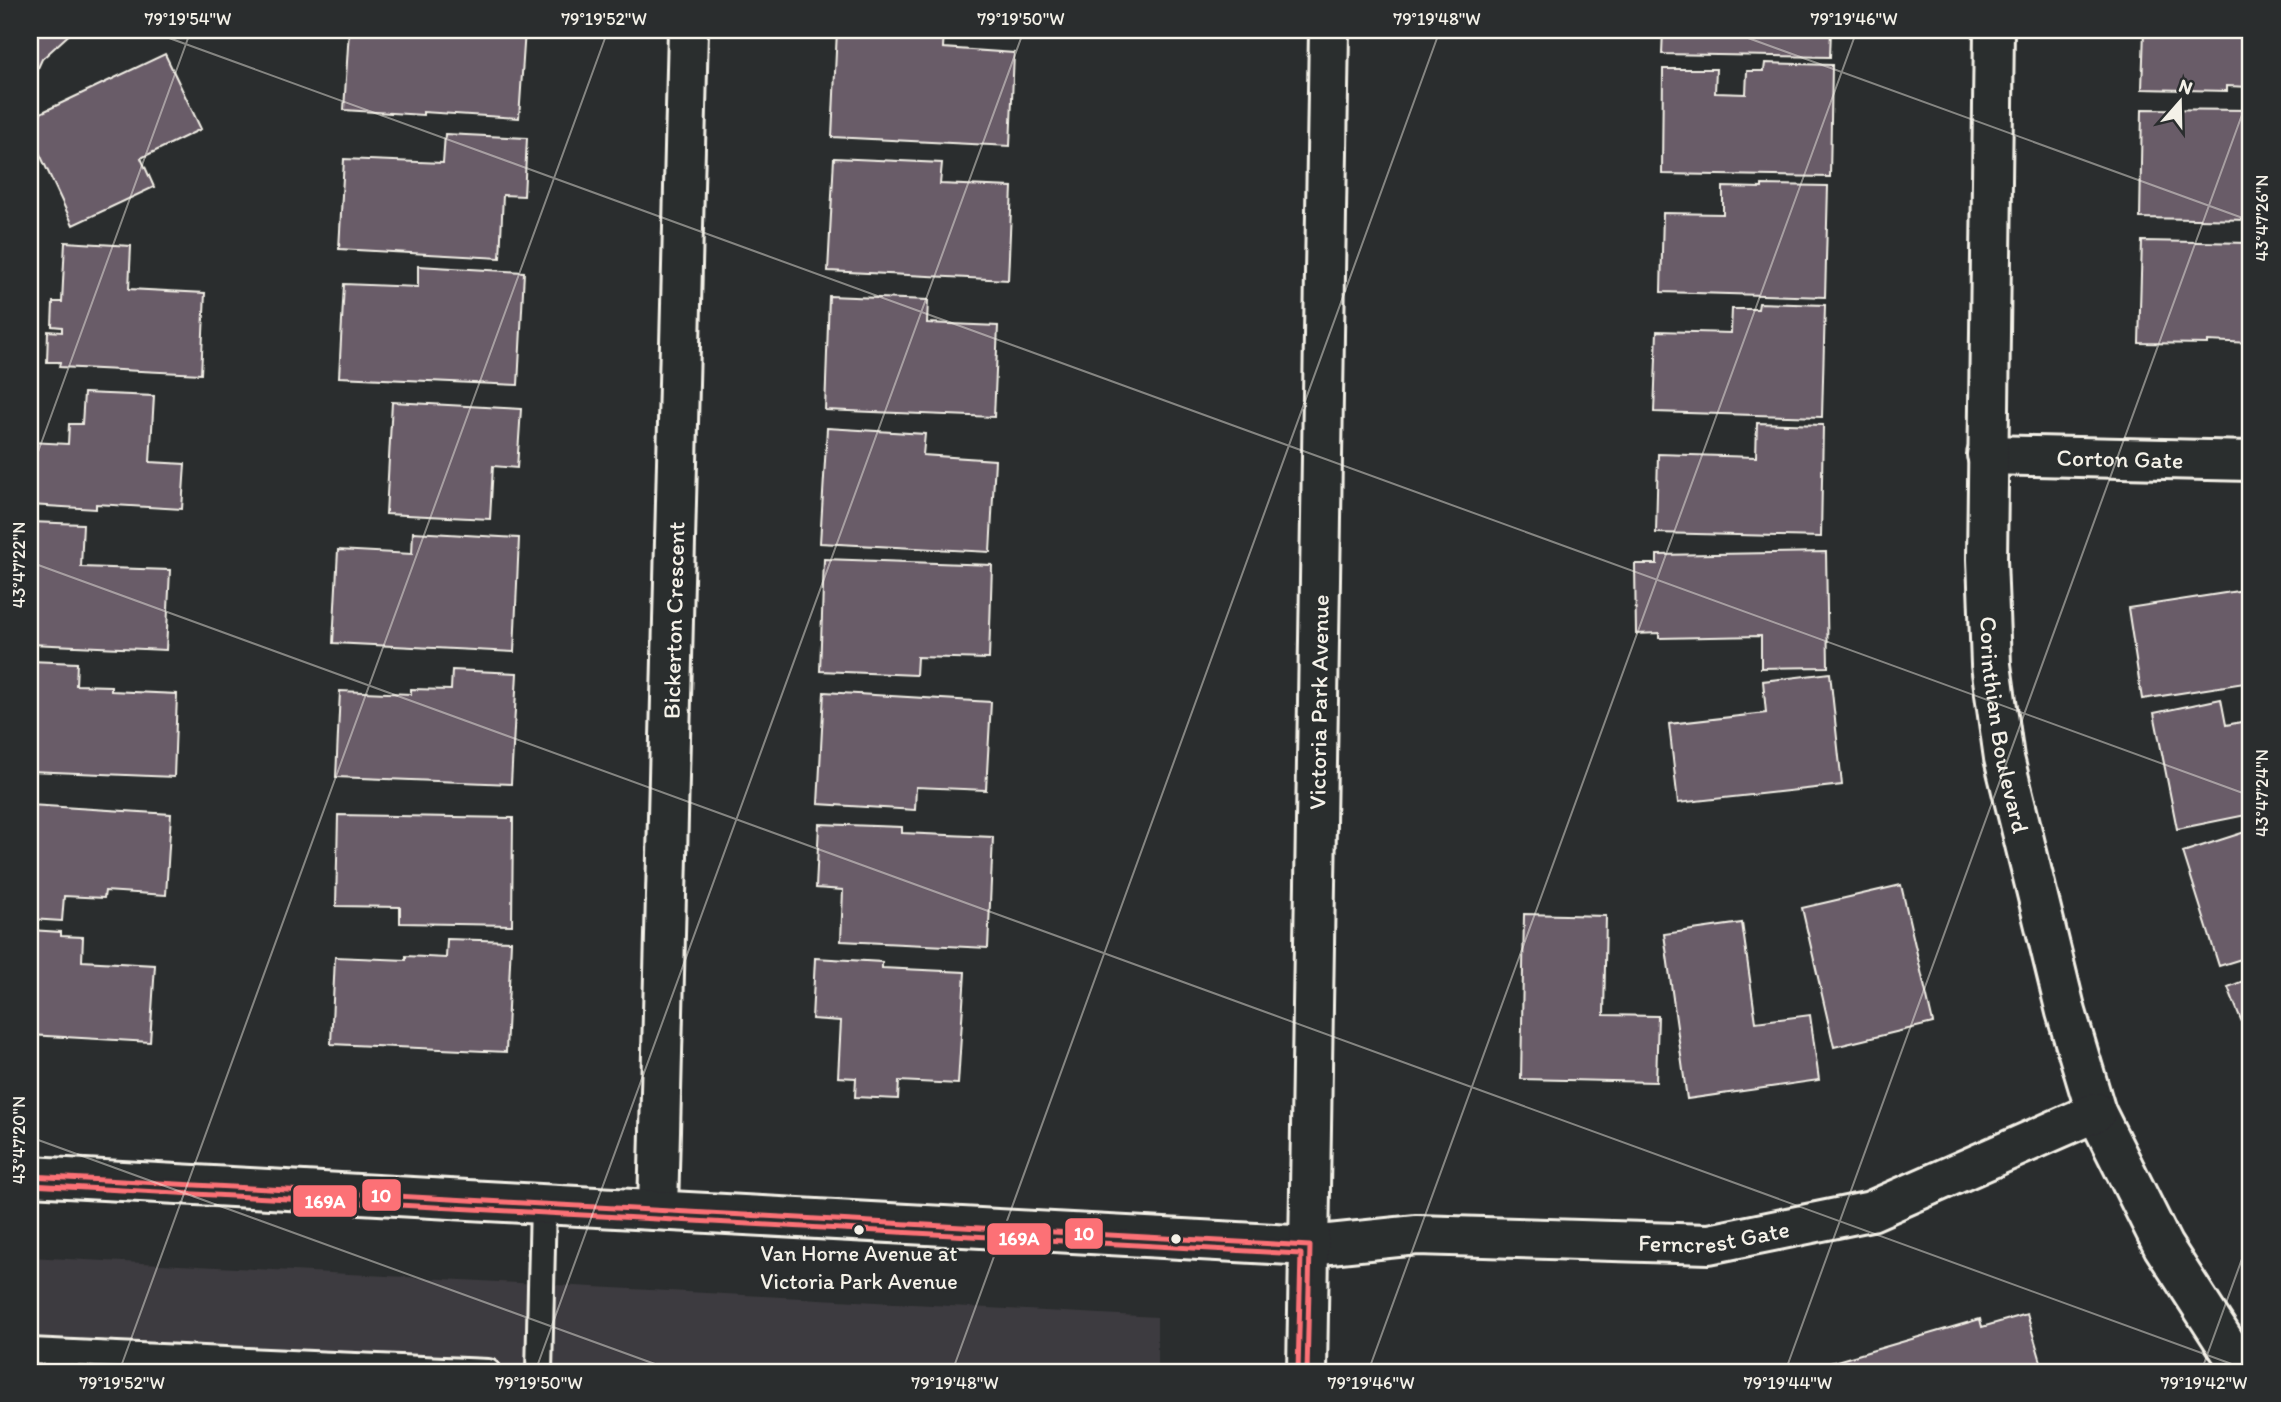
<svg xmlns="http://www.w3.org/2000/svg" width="2281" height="1402" viewBox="0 0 2281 1402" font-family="Itim,sans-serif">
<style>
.built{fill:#3d3b3f}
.building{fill:#695b68;stroke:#f4f1e8;stroke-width:2}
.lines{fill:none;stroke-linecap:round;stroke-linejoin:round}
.service-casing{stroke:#f4f1e8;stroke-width:30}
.minor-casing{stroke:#f4f1e8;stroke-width:44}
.tertiary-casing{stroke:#f4f1e8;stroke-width:44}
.secondary-casing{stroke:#f4f1e8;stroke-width:44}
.service{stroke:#2a2d2e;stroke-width:24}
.minor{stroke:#2a2d2e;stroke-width:38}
.tertiary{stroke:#2a2d2e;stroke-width:38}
.secondary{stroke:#2a2d2e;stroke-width:38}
.bus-1-casing{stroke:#2a2d2e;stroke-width:10}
.bus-2-casing{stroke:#2a2d2e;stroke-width:10}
.bus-1{stroke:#fc7176;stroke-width:5}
.bus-2{stroke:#fc7176;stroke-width:5}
.ticks{fill:none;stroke:#f4f1e8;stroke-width:2;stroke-opacity:0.45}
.bus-dot{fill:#f4f1e8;stroke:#2a2d2e;stroke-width:2.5}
.labels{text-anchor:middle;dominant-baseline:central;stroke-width:5;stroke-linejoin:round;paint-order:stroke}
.bus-label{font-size:22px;fill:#f4f1e8;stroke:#2a2d2e}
.street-label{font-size:24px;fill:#f4f1e8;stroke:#2a2d2e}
.line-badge{stroke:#2a2d2e;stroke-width:2.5}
.badge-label{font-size:19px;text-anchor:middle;font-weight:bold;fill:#fff}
.neatline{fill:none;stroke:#f4f1e8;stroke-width:2.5}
.ticks-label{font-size:18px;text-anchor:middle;fill:#f4f1e8}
</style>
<rect width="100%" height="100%" fill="#2a2d2e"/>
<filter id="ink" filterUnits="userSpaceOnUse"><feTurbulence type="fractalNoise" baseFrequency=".0143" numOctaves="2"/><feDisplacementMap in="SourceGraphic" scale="14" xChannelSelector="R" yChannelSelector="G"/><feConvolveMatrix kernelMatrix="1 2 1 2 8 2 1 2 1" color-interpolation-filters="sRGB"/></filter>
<g filter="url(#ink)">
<path class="built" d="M30,1257L1157,1317V1372H30Z"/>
<path class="building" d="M30,30H74L42,59L38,68L30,65Z
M349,30H525L519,118L423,112V115L344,110Z
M837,30H944L943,48L1014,53L1010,146L832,137Z
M1663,30H1831L1830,57L1662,54Z
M2144,30H2251V87L2227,86V91L2142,89Z
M165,54L201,129L141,158L154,187L73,225L30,133V118Z
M1765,63L1832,65L1830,177L1662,174L1663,69H1716L1715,93L1746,94L1747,71H1764Z
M2142,109L2251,110V220L2140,218Z
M445,134L527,138L524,196L503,195L500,258L339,249L344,159L443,163Z
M834,158L942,163L940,184L1012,187L1008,280L828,271Z
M1762,185L1828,186L1825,297L1661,292L1663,213L1723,214V187L1762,188Z
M2142,241L2251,243V343L2208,341V344L2139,343Z
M65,242L131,246L129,289L205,293L201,374L59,367L60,362H47L48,331L62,332V327L52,326L53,302H62Z
M418,266L524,272L518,385L339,377L344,284L418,287Z
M829,296L928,300L927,323L998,326L994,417L825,410Z
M1759,303L1825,305L1822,417L1654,412L1657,331L1731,333L1732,309H1758Z
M84,393L154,396L150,462L185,464L182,509L96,504V509L30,505V442L68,444L69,424H82Z
M392,402L521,409L517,468L493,466L490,519L386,514Z
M1757,423L1823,425L1821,537L1656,533L1658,454L1756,457Z
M827,428L925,434L923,455L995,460L990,552L820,543Z
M30,522L83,524L81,567L170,570L166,650L30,644Z
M413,532L519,538L514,652L333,643L338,550L412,554Z
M1826,552L1828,667L1761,668V636L1659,638V633L1636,634L1635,564H1657V555Z
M824,559L992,565L989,659L917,657L916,675L820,671Z
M2251,589V682L2142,699L2128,608Z
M30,661L77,663L76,685L111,686V691L177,694L174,777L30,771Z
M452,670L517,673L511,784L336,777L340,691L411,694V689L451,690Z
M1830,673L1842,785L1678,803L1669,724L1766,713L1763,681Z
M824,692L991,702L986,790L916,787L915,810L818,804Z
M2221,699L2226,725L2251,720V814L2177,829L2154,713Z
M30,805L171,814L166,895L105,891L104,898L64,896L62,921L30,919Z
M338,815L513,818L512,925L400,923V907L336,906Z
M819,824L902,827V833L993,837L988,948L841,941L843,890L816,888Z
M2248,831L2251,840V956L2219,966L2183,852Z
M1901,885L1933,1023L1834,1047L1802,908Z
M1524,914L1606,916L1604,1015L1658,1016L1656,1082L1521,1079Z
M1742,923L1756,1022L1810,1015L1819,1080L1687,1099L1664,934Z
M30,930L61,932V936L83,937L82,961L155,965L150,1042L30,1035Z
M447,939L511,941L506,1052L331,1044L335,957L406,960V956L446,958Z
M815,958L882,962V968L965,972L958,1084L899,1081L898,1099L855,1097L856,1078L838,1077L841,1021L812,1019Z
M2251,978V1045L2228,987Z
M2027,1314L2044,1372H1832L1830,1363L1980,1319L1982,1327Z"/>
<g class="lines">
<g class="service-casing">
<path id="service" d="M30,1351L488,1372
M539,1372L543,1204"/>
</g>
<g class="minor-casing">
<g id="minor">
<path id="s1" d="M1987,455L2251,461"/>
<path id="s2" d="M658,1210L688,30"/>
</g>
</g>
<g class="tertiary-casing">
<g id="tertiary">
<path id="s3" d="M1994,30L1987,559L1991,665L2004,758L2066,1012L2096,1112L2163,1246L2244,1372"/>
<path id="s4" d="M30,1176L1310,1246L1417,1235L1709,1244L1871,1211L2096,1112"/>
</g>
</g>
<g class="secondary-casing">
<g id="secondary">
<path id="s5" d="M1307,1372L1329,30"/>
</g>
</g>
<use href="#service" class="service"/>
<use href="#minor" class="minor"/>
<use href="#tertiary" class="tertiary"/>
<use href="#secondary" class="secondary"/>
<g class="bus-1-casing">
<path id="bus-1" d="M30,1176L1310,1246L1307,1372"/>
</g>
<g class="bus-2-casing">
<path id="bus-2" d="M30,1185L1301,1254L1298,1372"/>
</g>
<use href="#bus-1" class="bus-1"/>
<use href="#bus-2" class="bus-2"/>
</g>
</g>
<path class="ticks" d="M147,30L2251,796M1726,30L2251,221M30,474L191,30M30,562L2251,1371M30,1137L677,1372M119,1372L608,30M535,1372L1024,30M952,1372L1440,30M1368,1372L1857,30M1785,1372L2251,90M2201,1372L2251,1234"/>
<g class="bus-dot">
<circle cx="859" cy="1230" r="6"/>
<circle cx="1176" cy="1239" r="6"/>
</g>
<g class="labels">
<g class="bus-label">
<text x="859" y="1253">Van Horne Avenue at<tspan x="859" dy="28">Victoria Park Avenue</tspan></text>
</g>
<g class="street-label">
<text stroke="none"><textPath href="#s1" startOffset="133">Corton Gate</textPath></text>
<text stroke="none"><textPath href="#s2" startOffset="590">Bickerton Crescent</textPath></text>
<text stroke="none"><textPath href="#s5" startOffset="670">Victoria Park Avenue</textPath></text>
<text stroke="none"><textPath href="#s3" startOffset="696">Corinthian Boulevard</textPath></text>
<text stroke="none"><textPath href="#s4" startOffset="1687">Ferncrest Gate</textPath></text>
</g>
</g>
<g class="line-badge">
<rect x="361" y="1178" width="41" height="34" rx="7" fill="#fc7176"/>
<rect x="292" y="1184" width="66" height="34" rx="7" fill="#fc7176"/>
<rect x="1064" y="1217" width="40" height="33" rx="7" fill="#fc7176"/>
<rect x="986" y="1222" width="66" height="34" rx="7" fill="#fc7176"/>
</g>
<g class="badge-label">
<text x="381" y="1202">10</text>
<text x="325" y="1208">169A</text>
<text x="1084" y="1240">10</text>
<text x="1019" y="1245">169A</text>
</g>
<rect width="2281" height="1402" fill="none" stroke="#2a2d2e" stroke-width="77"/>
<g transform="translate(2180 102) rotate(20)" stroke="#2a2d2e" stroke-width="5" paint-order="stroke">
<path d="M0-5L12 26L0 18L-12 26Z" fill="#f4f1e8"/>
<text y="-10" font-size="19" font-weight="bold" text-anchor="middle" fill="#f4f1e8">N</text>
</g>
<rect x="38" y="38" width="2204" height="1326" class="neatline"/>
<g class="ticks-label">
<text x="188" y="25">79°19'54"W</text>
<text x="604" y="25">79°19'52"W</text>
<text x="1021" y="25">79°19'50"W</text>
<text x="1437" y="25">79°19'48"W</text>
<text x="1854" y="25">79°19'46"W</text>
<text transform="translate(2262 218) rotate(-90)" y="6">43°47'26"N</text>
<text transform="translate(19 565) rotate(-90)" y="6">43°47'22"N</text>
<text transform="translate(2262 793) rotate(-90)" y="6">43°47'24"N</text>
<text transform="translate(19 1140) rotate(-90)" y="6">43°47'20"N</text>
<text x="122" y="1389">79°19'52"W</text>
<text x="539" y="1389">79°19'50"W</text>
<text x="955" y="1389">79°19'48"W</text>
<text x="1371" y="1389">79°19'46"W</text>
<text x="1788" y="1389">79°19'44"W</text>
<text x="2204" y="1389">79°19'42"W</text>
</g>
</svg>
